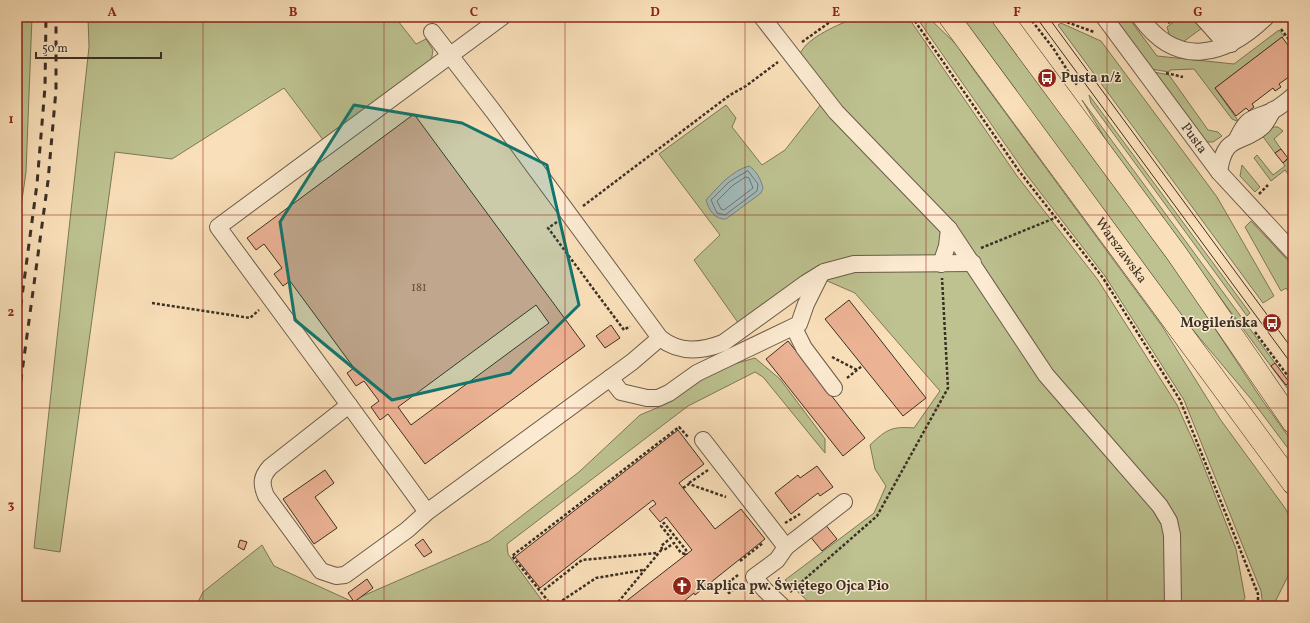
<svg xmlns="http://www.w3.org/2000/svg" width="1310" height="623" viewBox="0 0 1310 623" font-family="Vollkorn,serif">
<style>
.green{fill:#bdc290;stroke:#7c795a}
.water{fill:#a2baba;stroke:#79837e}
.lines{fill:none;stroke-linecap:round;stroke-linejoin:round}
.shore{stroke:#6e7570;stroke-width:1}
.building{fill:#ecb294;stroke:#3b3025;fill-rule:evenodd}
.minor-casing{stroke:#6b5c4a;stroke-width:18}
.major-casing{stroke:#3b3025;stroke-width:22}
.path{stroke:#3b3025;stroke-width:2.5;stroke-dasharray:3 2;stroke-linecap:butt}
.minor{stroke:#fcebd2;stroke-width:16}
.major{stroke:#fae0ba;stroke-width:21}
.tram{stroke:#3b3025;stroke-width:1}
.rail{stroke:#3b3025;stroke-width:3;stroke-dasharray:7 7;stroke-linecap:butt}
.marked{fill:#0f766e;fill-opacity:0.2;stroke:#0f766e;stroke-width:3;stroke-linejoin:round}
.grid{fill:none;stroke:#8f2418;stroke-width:1;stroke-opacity:0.55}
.labels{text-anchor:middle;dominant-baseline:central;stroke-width:3;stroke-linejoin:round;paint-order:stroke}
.number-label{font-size:12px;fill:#675041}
.poi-label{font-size:14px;font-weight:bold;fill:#3b3025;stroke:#fcebd2;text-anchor:start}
.street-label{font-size:14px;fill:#3b3025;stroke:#fcebd2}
.neatline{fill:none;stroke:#8f2418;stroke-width:1.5}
.grid-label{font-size:13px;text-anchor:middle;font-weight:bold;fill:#8f2418}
</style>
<rect width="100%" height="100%" fill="#fae0ba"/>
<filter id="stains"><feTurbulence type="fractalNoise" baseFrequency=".005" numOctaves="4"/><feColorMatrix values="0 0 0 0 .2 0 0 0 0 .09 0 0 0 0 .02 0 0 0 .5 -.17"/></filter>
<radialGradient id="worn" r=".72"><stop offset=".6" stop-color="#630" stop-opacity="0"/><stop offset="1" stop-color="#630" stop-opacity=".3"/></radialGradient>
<path class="green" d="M17,17H32L26,172L17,235Z
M88,17H395L416,44L426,39L433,50L431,62L324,141L284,88L172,159L115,152L60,552L34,548L89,47Z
M857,17H908L1017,176L1098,280L1177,405L1199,454L1236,549L1245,598L1240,606H813L785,580L874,513L886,486L875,469L870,445C886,430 891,426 914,428L940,391L855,293L809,273L739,324L694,260L720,235L659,154L726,105L736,118L732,127L762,165L785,150L829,94L800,54C807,37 840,24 857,17Z
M919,17H928L961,49L960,50L976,73L1162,326L1220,419L1285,508L1293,522V566L1273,606H1263L1261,591L1184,400L1105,276L1026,174L917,18Z
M960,17H991L1181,277L1260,397L1293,443V455L1251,399L1182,317Z
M1114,17H1128L1157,56L1234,64L1279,30L1284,36L1215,88L1239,122L1232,119L1194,69L1170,70L1169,72L1151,69Z
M1180,17H1194L1202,28L1183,42L1171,40L1167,27Z
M1061,23L1101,41L1217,197L1274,296L1263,303L1058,25Z
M1154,72L1169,75L1208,130L1218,132L1222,136L1213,142H1206Z
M1089,95L1250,313L1247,316L1091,103Z
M1082,100L1275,363L1286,384L1289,382L1293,387V396L1116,157Z
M1274,127H1278L1283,131L1274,139L1281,149L1275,153L1261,134Z
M1257,155L1273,175L1285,166L1283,163L1293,155L1291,162L1293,164V181L1285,170L1271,181L1254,158Z
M1242,165L1260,187L1255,192L1240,176Z
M1251,221L1293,266V298L1286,288L1281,291L1245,227Z
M755,358L780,379L825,439V453L763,377L755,372L688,406L507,544L508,554L546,606H196L203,592L262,545L274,566L351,601L489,541L579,472L640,415L659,407L701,377L720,368Z"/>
<path class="water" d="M749,166C757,171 761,180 763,188L761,193L726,219C715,220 709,210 706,200C718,187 731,171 749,166Z"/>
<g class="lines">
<path class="shore" d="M748,171L758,184L757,191L725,215L717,213L711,200L729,182Z
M746,177L749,178L753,188L724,210L721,209L717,201L732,186Z"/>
</g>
<path class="building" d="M1282,37L1293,52V74L1279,84L1281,87L1275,91L1273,88L1252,104L1254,107L1249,111L1246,108L1236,116L1215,88Z
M414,114L585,346L425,464L388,414L380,420L371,407L379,401L364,381L356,386L347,373L354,368L290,281L283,286L274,274L282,268L264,244L256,250L247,238ZM536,305L549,323L411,425L398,407Z
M1281,149L1288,158L1283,163L1275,153Z
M849,300L926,398L903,416L825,319Z
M611,325L620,338L605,348L596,336Z
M788,341L865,438L843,456L766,359Z
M1275,363L1289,382L1286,385L1271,366Z
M678,430L704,464L679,483L715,529L741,509L765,539L695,595L694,593L678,606H620L692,550L666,517L660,522L649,509L656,504L653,500L540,588L515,557Z
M817,466L833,487L820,496L818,493L791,514L775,493L798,475L800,478Z
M325,470L334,483L315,497L337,528L314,544L283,499Z
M824,523L837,539L822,551L809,535Z
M423,539L432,552L424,557L415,545Z
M240,540L247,542L244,550L238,547Z
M367,579L373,588L354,602L348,593Z"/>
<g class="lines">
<g class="minor-casing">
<g id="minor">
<path d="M762,17L836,112L949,229L1046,375L1160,506L1169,521L1172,535L1173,606"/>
<path id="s1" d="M1104,17L1219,172L1293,252"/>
<path d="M1140,17C1177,69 1225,57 1266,17"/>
<path d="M1202,17L1219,36L1231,44"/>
<path d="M1217,17L1225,27L1246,33"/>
<path d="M1236,17L1265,18"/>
<path d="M432,32L493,111L660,338C679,353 700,352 723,343L806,283L824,272L854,264L973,263"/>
<path d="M1237,139C1248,116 1251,120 1272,111C1280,107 1287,101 1293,96"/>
<path d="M1219,172C1225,132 1241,146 1263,126C1267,122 1270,115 1273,110"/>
<path d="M941,264L947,246L949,229"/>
<path d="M794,328L804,348L834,388"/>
<path d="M610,378L621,392L647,398H658L669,393L697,373L799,324L806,304L821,274"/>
<path d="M349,405L218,227L502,17"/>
<path d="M703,440L786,547L777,560L754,577L765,590L782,606"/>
<path d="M427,512L349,405L270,467C261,477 261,484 266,496L321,571L336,576L345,575L407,530L427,512L632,362L660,338"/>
<path d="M786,547L844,502"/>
</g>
</g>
<g class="major-casing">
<g id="major">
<path id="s2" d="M949,17L1293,484"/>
<path d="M1002,17L1177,254L1293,423"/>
</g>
</g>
<path class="path" d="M912,17L1019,171L1103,278L1180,400L1258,594V606
M1029,17L1053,48L1077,85
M1059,17L1061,20L1094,32
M1168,23L1176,17
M1281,29L1293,45
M802,42L837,17
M1166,73L1183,77
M1259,194L1268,185
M583,206L730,95L746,86L778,62
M557,222L548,228L624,330L630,326
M981,248L1055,218
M152,303L250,318L259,310
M1255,332L1293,383
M832,357L857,370
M847,378L862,366
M689,483L708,470
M683,488L689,484L726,497
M785,523L800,514
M685,554L681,553L674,543L664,550L662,549L661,546L671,538L661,526L664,523L686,550V555
M740,561L763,543
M738,575L724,586L729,593L741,584
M544,590L582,560L657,553
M790,592L877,516L948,388L942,278
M552,606L512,556L679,427L688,437
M554,606L596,578L643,570
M615,606L662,549"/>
<use href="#minor" class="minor"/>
<use href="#major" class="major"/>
<path class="tram" d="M1036,17L1293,366
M1048,17L1293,350"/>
<path class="rail" d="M17,334L37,184L45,87L46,17
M17,409L48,181L56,90V17"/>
</g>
<path class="marked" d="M354,105L462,123L547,165L579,305L510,373L392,400L295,320L280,222Z"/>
<path class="grid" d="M203,17V606M384,17V606M565,17V606M745,17V606M926,17V606M1107,17V606M17,215H1293M17,408H1293"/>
<defs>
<g id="bus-disc" transform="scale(1)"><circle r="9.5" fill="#8f2418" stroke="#fcebd2"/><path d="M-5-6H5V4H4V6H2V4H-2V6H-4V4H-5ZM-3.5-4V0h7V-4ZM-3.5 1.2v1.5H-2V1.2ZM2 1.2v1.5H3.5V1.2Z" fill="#fff"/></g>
<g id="church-disc" transform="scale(1)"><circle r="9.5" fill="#8f2418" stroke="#fcebd2"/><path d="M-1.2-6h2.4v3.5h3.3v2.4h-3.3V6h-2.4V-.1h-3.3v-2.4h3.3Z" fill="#fff"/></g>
</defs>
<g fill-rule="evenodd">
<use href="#bus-disc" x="1047" y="78"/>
<use href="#bus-disc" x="1272" y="323"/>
<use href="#church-disc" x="682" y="586"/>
</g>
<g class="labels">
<g class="number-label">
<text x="419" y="288">181</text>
</g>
<g class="poi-label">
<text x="1061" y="78">Pusta n/ż</text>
<text x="1258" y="323" text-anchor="end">Mogileńska</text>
<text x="696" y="586">Kaplica pw. Świętego Ojca Pio</text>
</g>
<g class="street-label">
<text stroke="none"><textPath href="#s1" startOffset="151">Pusta</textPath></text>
<text stroke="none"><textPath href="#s2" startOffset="290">Warszawska</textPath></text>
</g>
</g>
<rect width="1310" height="623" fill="none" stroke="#fae0ba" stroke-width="44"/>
<path d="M36 52v6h125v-6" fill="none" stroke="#3b3025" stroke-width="2"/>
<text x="42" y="52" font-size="12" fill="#3b3025" stroke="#fcebd2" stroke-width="3" paint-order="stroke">50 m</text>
<rect x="22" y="22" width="1266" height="579" class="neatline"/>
<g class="grid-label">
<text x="112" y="16">A</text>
<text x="293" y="16">B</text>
<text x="474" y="16">C</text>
<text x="655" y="16">D</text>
<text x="836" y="16">E</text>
<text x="1017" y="16">F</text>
<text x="1198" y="16">G</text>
<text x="11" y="123">1</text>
<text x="11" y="316">2</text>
<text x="11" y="509">3</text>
</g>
<rect width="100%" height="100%" filter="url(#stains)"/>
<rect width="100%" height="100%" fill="url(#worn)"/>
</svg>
